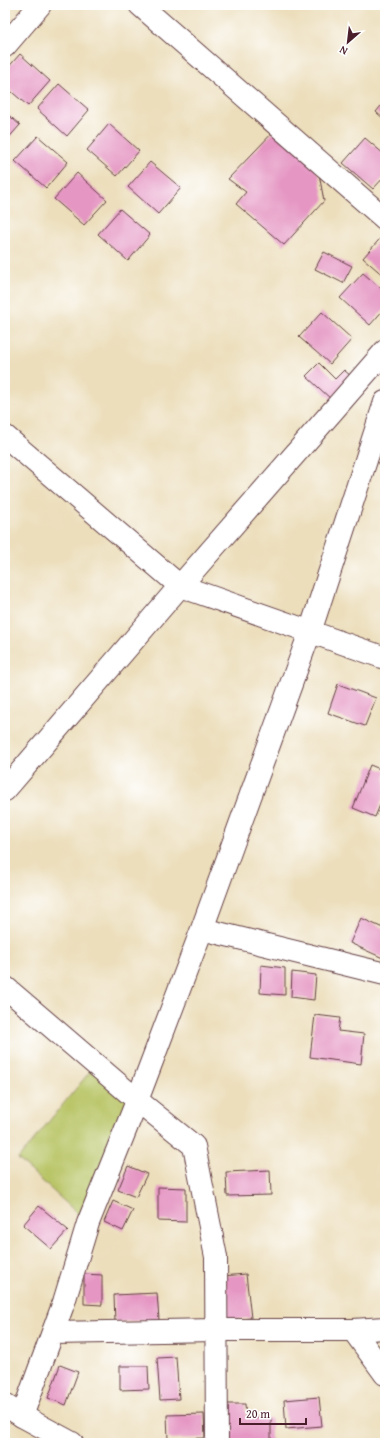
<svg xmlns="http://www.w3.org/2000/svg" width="390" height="1448" viewBox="0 0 390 1448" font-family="'Gentium Book Plus',serif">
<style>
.green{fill:#b8c465;stroke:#817248}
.building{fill:#e596c3}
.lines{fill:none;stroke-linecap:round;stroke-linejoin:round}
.street-casing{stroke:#623c41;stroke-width:24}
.secondary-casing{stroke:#623c41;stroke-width:24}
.street{stroke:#fff;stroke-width:22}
.secondary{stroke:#fff;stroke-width:22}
</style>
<rect width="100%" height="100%" fill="#fff"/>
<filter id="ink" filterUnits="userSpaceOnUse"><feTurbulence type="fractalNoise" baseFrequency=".025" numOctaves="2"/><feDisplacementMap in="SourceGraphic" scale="8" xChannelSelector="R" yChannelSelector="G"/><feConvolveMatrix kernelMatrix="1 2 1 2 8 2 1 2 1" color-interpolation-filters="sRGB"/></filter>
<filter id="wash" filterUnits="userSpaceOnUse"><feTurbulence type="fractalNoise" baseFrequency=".012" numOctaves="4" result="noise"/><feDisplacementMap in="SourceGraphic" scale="16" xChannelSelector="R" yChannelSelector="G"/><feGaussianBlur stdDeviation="0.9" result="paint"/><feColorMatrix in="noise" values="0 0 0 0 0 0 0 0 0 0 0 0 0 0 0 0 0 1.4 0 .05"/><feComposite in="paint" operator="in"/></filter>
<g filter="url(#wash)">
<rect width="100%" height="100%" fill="#ecdebb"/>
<path class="green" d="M92,1069L135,1106L88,1223L18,1159Z"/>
<g id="blocks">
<path class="building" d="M20,54L50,81L28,106L5,86V71Z
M59,84L89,110L67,136L37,109Z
M385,101V120L376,112Z
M5,112L20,125L5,142Z
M109,124L139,151L117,176L87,150Z
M279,126L319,174L324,201L284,245L236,204L246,192L228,179Z
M38,136L68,162L46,188L15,161Z
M365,138L385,155V176L373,189L343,163Z
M150,162L181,188L158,214L128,187Z
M77,173L107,200L84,225L54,199Z
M120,209L150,235L128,261L98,234Z
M385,233V277L363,258Z
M324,252L352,266L343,283L315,269Z
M363,273L385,292V308L370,325L340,298Z
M322,312L352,339L330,364L299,337Z
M319,363L335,379L344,370L352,377L331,399L306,376Z
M338,684L376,698L365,726L328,713Z
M370,765L385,771V793L375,817L353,808Z
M361,918L385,929V959L350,943Z
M261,965L285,968V995L260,993Z
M292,972L316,975L314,1000L291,997Z
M315,1015L340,1018L338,1031L364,1034L361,1064L310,1057Z
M128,1166L147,1174L136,1197L118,1190Z
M270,1170L271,1195L227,1196L226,1172Z
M158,1187L186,1188V1222L158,1221Z
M113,1201L133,1210L123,1231L104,1222Z
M39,1206L68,1230L51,1249L23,1225Z
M84,1274L102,1275V1305L84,1304Z
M246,1274L251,1318L226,1320L222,1276Z
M157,1293L159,1320L115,1322L114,1295Z
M176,1357L179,1399L160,1400L157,1358Z
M60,1365L78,1372L66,1405L48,1398Z
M120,1366H148L149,1389L120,1390Z
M319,1397L322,1426L286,1429L284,1400Z
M227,1404H245L246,1418H271V1443H228Z
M204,1414L205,1438L168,1439L167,1415Z"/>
</g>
</g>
<g filter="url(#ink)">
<use href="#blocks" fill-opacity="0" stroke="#623c41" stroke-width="1"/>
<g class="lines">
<g class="street-casing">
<path id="street" d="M140,5L385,219
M5,46L40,5
M5,436L180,586L385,658
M5,790L180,586L385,351
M202,929L385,974
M5,987L137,1100L194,1146L216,1257L217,1443
M353,1330L385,1374
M53,1333L216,1330H353L385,1328
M22,1416L64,1302L88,1223L135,1106L202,929L310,632L385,402"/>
</g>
<g class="secondary-casing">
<path id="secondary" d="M5,1405L22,1416L72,1443"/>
</g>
<use href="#street" class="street"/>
<use href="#secondary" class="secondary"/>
</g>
</g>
<rect width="390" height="1448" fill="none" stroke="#fff" stroke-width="20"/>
<g transform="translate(348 42) rotate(208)" stroke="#ffffff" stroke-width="3" paint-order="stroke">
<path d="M0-3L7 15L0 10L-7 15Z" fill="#4a1f2b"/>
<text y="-6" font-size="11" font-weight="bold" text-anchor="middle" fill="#4a1f2b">N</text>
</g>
<path d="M240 1418v6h66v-6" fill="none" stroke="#4a1f2b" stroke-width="2"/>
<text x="246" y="1418" font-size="12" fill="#4a1f2b" stroke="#ffffff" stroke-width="3" paint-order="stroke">20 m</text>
</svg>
